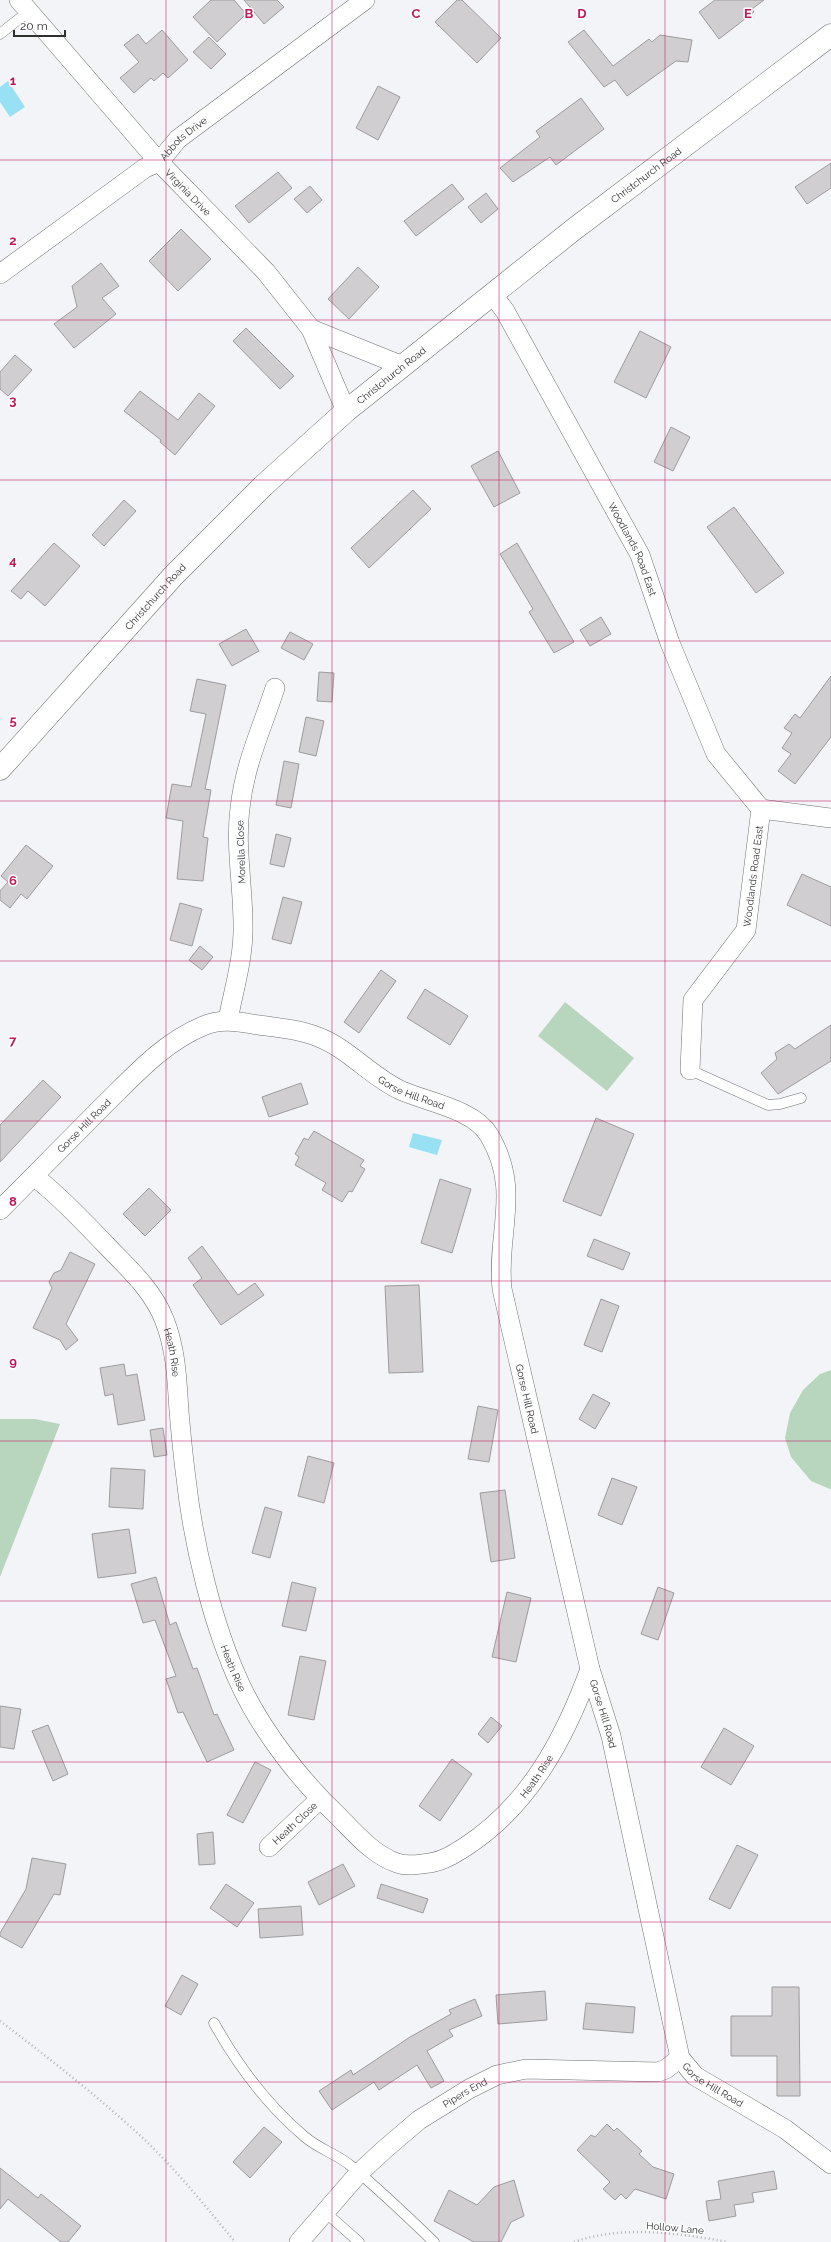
<svg xmlns="http://www.w3.org/2000/svg" width="831" height="2242" viewBox="0 0 831 2242" font-family="Raleway,sans-serif">
<style>
.green{fill:#b8d6bd}
.water{fill:#98e0f3}
.building{fill:#d0ced1;stroke:#9d9b9e}
.lines{fill:none;stroke-linecap:round;stroke-linejoin:round}
.lane-casing{stroke:#707173;stroke-width:11}
.street-casing{stroke:#707173;stroke-width:20}
.secondary-casing{stroke:#707173;stroke-width:23}
.path{stroke:#b2b2b5;stroke-width:2.5;stroke-dasharray:1 3;stroke-linecap:butt}
.lane{stroke:#fff;stroke-width:10}
.street{stroke:#fff;stroke-width:19}
.secondary{stroke:#fff;stroke-width:22}
.grid{fill:none;stroke:#c2185b;stroke-width:1;stroke-opacity:0.55}
.labels{text-anchor:middle;dominant-baseline:central;stroke-width:3;stroke-linejoin:round;paint-order:stroke}
.street-label{font-size:10px;fill:#2f2f30;stroke:#fff}
.grid-label{font-size:13px;text-anchor:middle;font-weight:bold;fill:#c2185b;stroke:#fff;stroke-width:3;stroke-linejoin:round;paint-order:stroke}
</style>
<rect width="100%" height="100%" fill="#f3f4f7"/>
<path class="green" d="M565,1002L634,1058L607,1091L538,1036Z
M831,1370V1489H830L811,1481L791,1457L785,1438L790,1413L803,1390L820,1374Z
M0,1419H35L60,1424L0,1577Z"/>
<path class="water" d="M8,81L25,107L10,117L0,102V87Z
M413,1133L442,1140L437,1155L409,1147Z"/>
<path class="building" d="M211,0H234L246,14L217,42L193,17Z
M244,0H277L284,7L264,24Z
M457,0H462L501,38L477,63L435,22Z
M715,0H764L752,9L754,12L719,39L699,12Z
M162,30L188,60L168,78L163,73L154,81L151,78L134,93L120,78L139,62L124,45L138,34L146,44Z
M584,30L613,66L649,39L652,42L660,35L692,40L688,62L676,61L627,96L615,80L604,87L568,42Z
M209,37L226,54L211,69L193,52Z
M378,86L400,97L378,140L356,128Z
M581,98L604,129L556,165L550,157L513,182L500,168L540,137L536,131Z
M831,163V188L807,204L795,187Z
M278,172L292,188L249,223L235,206Z
M452,184L464,199L416,236L404,221Z
M310,186L322,200L307,213L294,199Z
M486,193L498,209L481,223L468,207Z
M181,229L211,259L178,291L149,261Z
M101,263L119,286L102,298L116,314L74,348L54,324L77,307L72,286Z
M358,267L379,287L349,319L328,299Z
M246,328L294,376L280,389L233,341Z
M640,331L671,347L646,398L614,382Z
M15,355L32,370L8,396L0,389V372Z
M140,391L178,420L199,393L215,406L175,455L160,442L161,440L124,411Z
M671,427L690,437L673,471L654,462Z
M498,451L520,493L494,507L471,466Z
M413,490L431,509L369,568L351,548Z
M124,500L136,511L104,546L92,535Z
M734,507L784,573L756,593L707,527Z
M54,543L80,566L45,606L28,591L21,599L11,591Z
M517,543L574,642L554,653L529,612L533,609L500,554Z
M601,617L611,634L590,646L580,630Z
M246,629L259,651L232,666L219,644Z
M290,632L313,644L304,660L281,648Z
M319,672L334,673L332,702L317,701Z
M831,676V737L795,784L778,771L791,754L782,748L792,733L784,728L795,714L800,718Z
M197,679L226,685L205,789L211,790L203,837L208,838L203,881L177,879L183,821L166,818L172,784L191,787L206,714L190,711Z
M306,717L324,721L316,756L299,752Z
M284,761L299,764L291,808L276,805Z
M276,834L291,838L284,867L270,864Z
M26,845L53,866L27,899L21,894L10,908L0,900V891L8,882L1,876Z
M802,874L831,887V926L787,905Z
M283,897L302,902L291,944L272,939Z
M180,903L202,909L192,946L170,940Z
M200,946L213,957L202,970L189,960Z
M381,970L396,981L359,1033L344,1022Z
M425,989L468,1016L450,1045L407,1018Z
M831,1025V1061L778,1094L761,1073L777,1059L775,1053L789,1044L795,1049Z
M43,1080L61,1097L0,1162V1125Z
M301,1083L308,1104L269,1117L262,1097Z
M596,1118L634,1134L601,1216L563,1201Z
M314,1131L364,1160L360,1166L365,1169L352,1192L349,1191L342,1202L322,1190L326,1183L295,1165L299,1157L295,1154L304,1138L308,1140Z
M440,1179L471,1189L452,1253L421,1243Z
M149,1188L171,1210L145,1236L123,1214Z
M594,1239L630,1253L623,1270L587,1256Z
M202,1246L238,1295L255,1283L264,1295L221,1325L193,1285L202,1278L188,1258Z
M70,1252L95,1264L66,1324L78,1340L66,1350L60,1340L33,1328L52,1288L49,1282L54,1273L61,1270Z
M419,1285L423,1372L389,1373L385,1286Z
M601,1299L619,1306L602,1352L584,1345Z
M124,1364L126,1376L137,1374L145,1420L118,1425L113,1394L105,1396L100,1368Z
M593,1394L610,1403L595,1429L579,1419Z
M478,1406L498,1410L489,1462L468,1459Z
M163,1428L167,1455L154,1457L150,1430Z
M308,1456L334,1463L324,1503L298,1496Z
M111,1468L145,1470L143,1509L109,1507Z
M612,1478L637,1487L622,1525L598,1515Z
M505,1490L515,1558L491,1562L480,1493Z
M265,1507L282,1512L270,1558L252,1553Z
M129,1529L136,1573L98,1578L92,1534Z
M156,1577L170,1625L176,1622L193,1669L197,1668L214,1715L217,1714L234,1750L207,1762L183,1712L178,1713L166,1679L176,1676L155,1620L143,1623L131,1584Z
M292,1582L316,1588L306,1631L282,1626Z
M658,1587L674,1593L658,1640L641,1634Z
M507,1592L531,1598L516,1662L492,1657Z
M300,1656L326,1661L314,1720L288,1715Z
M0,1706L21,1709L14,1749L0,1747Z
M491,1717L502,1726L488,1743L478,1734Z
M48,1725L68,1774L53,1781L32,1731Z
M724,1728L754,1746L731,1785L701,1767Z
M452,1759L472,1774L440,1821L419,1806Z
M255,1762L271,1770L243,1823L227,1815Z
M213,1832L215,1864L199,1865L197,1834Z
M737,1845L758,1855L730,1909L709,1899Z
M32,1858L66,1864L60,1895L54,1894L22,1948L0,1936V1933L26,1889Z
M343,1864L355,1886L319,1905L308,1882Z
M226,1884L254,1903L237,1927L210,1908Z
M381,1884L428,1899L423,1913L377,1898Z
M301,1906L303,1935L260,1938L258,1909Z
M182,1975L198,1984L181,2015L165,2006Z
M772,1987H799L800,2096H777V2056H731V2016H772Z
M545,1991L547,2020L498,2024L496,1995Z
M475,1999L482,2016L449,2030L453,2036L427,2051L444,2081L431,2088L417,2065L379,2090L374,2082L332,2110L319,2091L351,2070L353,2075L410,2037L451,2014L449,2010Z
M586,2003L635,2007L633,2033L583,2029Z
M607,2124L614,2131L617,2128L642,2151L639,2154L653,2167L674,2174L666,2199L635,2189L626,2199L621,2194L615,2200L603,2189L610,2182L577,2150L591,2135L595,2137Z
M264,2127L282,2142L250,2178L233,2162Z
M0,2168L38,2198L41,2194L81,2226L68,2242H61L8,2199L0,2209Z
M774,2171L777,2189L752,2193L754,2202L734,2205L736,2216L709,2221L706,2201L721,2199L718,2181Z
M514,2180L524,2216L511,2222L501,2242H474L434,2221L449,2190L477,2205L494,2187Z"/>
<g class="lines">
<g class="lane-casing">
<path id="lane" d="M0,34L29,11
M690,1070L768,1105L780,1104L801,1098
M214,2023C238,2066 267,2105 305,2137C319,2149 337,2154 351,2166C380,2190 407,2216 434,2242
M325,2212L359,2242"/>
</g>
<g class="street-casing">
<g id="street">
<path id="s1" d="M19,0L159,162L266,272L311,329L346,411"/>
<path id="s2" d="M0,274L145,168L159,162L178,139L365,0"/>
<path id="s3" d="M492,294L505,311L640,555L670,643L716,754L761,809L831,818"/>
<path d="M311,329L403,366"/>
<path d="M228,1020C234,988 244,957 243,924C243,886 235,846 240,808C245,763 261,731 275,688"/>
<path id="s4" d="M690,1070L693,1000L746,930L761,809"/>
<path id="s5" d="M34,1176C60,1197 83,1221 106,1245C128,1268 152,1289 164,1319C176,1349 177,1379 179,1411C181,1434 183,1456 186,1478C193,1543 213,1627 241,1686C262,1731 301,1781 337,1815C354,1832 373,1855 397,1863C408,1867 419,1864 430,1863C443,1861 454,1854 465,1847C529,1806 565,1738 590,1669"/>
<path id="s6" d="M0,1210C34,1176 67,1142 101,1108C132,1078 162,1043 203,1026C222,1018 239,1022 259,1025C278,1028 299,1029 318,1037C348,1048 370,1076 400,1090C426,1102 474,1109 489,1135C522,1190 496,1233 502,1289L590,1669L611,1736L680,2058L695,2076L785,2129L831,2164"/>
<path id="s7" d="M269,1847L320,1799"/>
<path id="s8" d="M299,2242L359,2173L385,2149L419,2120L469,2089L497,2075L526,2069L658,2072L666,2069L680,2058"/>
</g>
</g>
<g class="secondary-casing">
<g id="secondary">
<path id="s9" d="M0,769L174,575L263,486L346,411L573,230L831,35"/>
</g>
</g>
<path class="path" d="M0,2021C50,2059 100,2098 146,2141C178,2172 207,2208 235,2242
M574,2242C623,2225 678,2233 728,2242"/>
<use href="#lane" class="lane"/>
<use href="#street" class="street"/>
<use href="#secondary" class="secondary"/>
</g>
<path class="grid" d="M166,0V2242M332,0V2242M499,0V2242M665,0V2242M0,160H831M0,320H831M0,480H831M0,641H831M0,801H831M0,961H831M0,1121H831M0,1281H831M0,1441H831M0,1601H831M0,1762H831M0,1922H831M0,2082H831"/>
<g class="labels">
<g class="street-label">
<text stroke="none"><textPath href="#s2" startOffset="229">Abbots Drive</textPath></text>
<text stroke="none"><textPath href="#s9" startOffset="880">Christchurch Road</textPath></text>
<text stroke="none"><textPath href="#s1" startOffset="256">Virginia Drive</textPath></text>
<text stroke="none"><textPath href="#s9" startOffset="556">Christchurch Road</textPath></text>
<text stroke="none"><textPath href="#s3" startOffset="292">Woodlands Road East</textPath></text>
<text stroke="none"><textPath href="#s9" startOffset="232">Christchurch Road</textPath></text>
<text transform="translate(241 852) rotate(-92)">Morella Close</text>
<text stroke="none"><textPath href="#s4" startOffset="212">Woodlands Road East</textPath></text>
<text stroke="none"><textPath href="#s6" startOffset="502">Gorse Hill Road</textPath></text>
<text stroke="none"><textPath href="#s6" startOffset="119">Gorse Hill Road</textPath></text>
<text stroke="none"><textPath href="#s5" startOffset="229">Heath Rise</textPath></text>
<text stroke="none"><textPath href="#s6" startOffset="862">Gorse Hill Road</textPath></text>
<text stroke="none"><textPath href="#s5" startOffset="552">Heath Rise</textPath></text>
<text stroke="none"><textPath href="#s6" startOffset="1186">Gorse Hill Road</textPath></text>
<text stroke="none"><textPath href="#s5" startOffset="984">Heath Rise</textPath></text>
<text stroke="none"><textPath href="#s7" startOffset="35">Heath Close</textPath></text>
<text stroke="none"><textPath href="#s6" startOffset="1582">Gorse Hill Road</textPath></text>
<text stroke="none"><textPath href="#s8" startOffset="225">Pipers End</textPath></text>
<text transform="translate(675 2228) rotate(5)">Hollow Lane</text>
</g>
</g>
<g class="grid-label">
<text x="249" y="18">B</text>
<text x="416" y="18">C</text>
<text x="582" y="18">D</text>
<text x="748" y="18">E</text>
<text x="13" y="85">1</text>
<text x="13" y="245">2</text>
<text x="13" y="405">3</text>
<text x="13" y="565">4</text>
<text x="13" y="725">5</text>
<text x="13" y="885">6</text>
<text x="13" y="1045">7</text>
<text x="13" y="1206">8</text>
<text x="13" y="1366">9</text>
</g>
<path d="M14 30v6h51v-6" fill="none" stroke="#2f2f30" stroke-width="2"/>
<text x="20" y="30" font-size="12" fill="#2f2f30" stroke="#ffffff" stroke-width="3" paint-order="stroke">20 m</text>
</svg>
